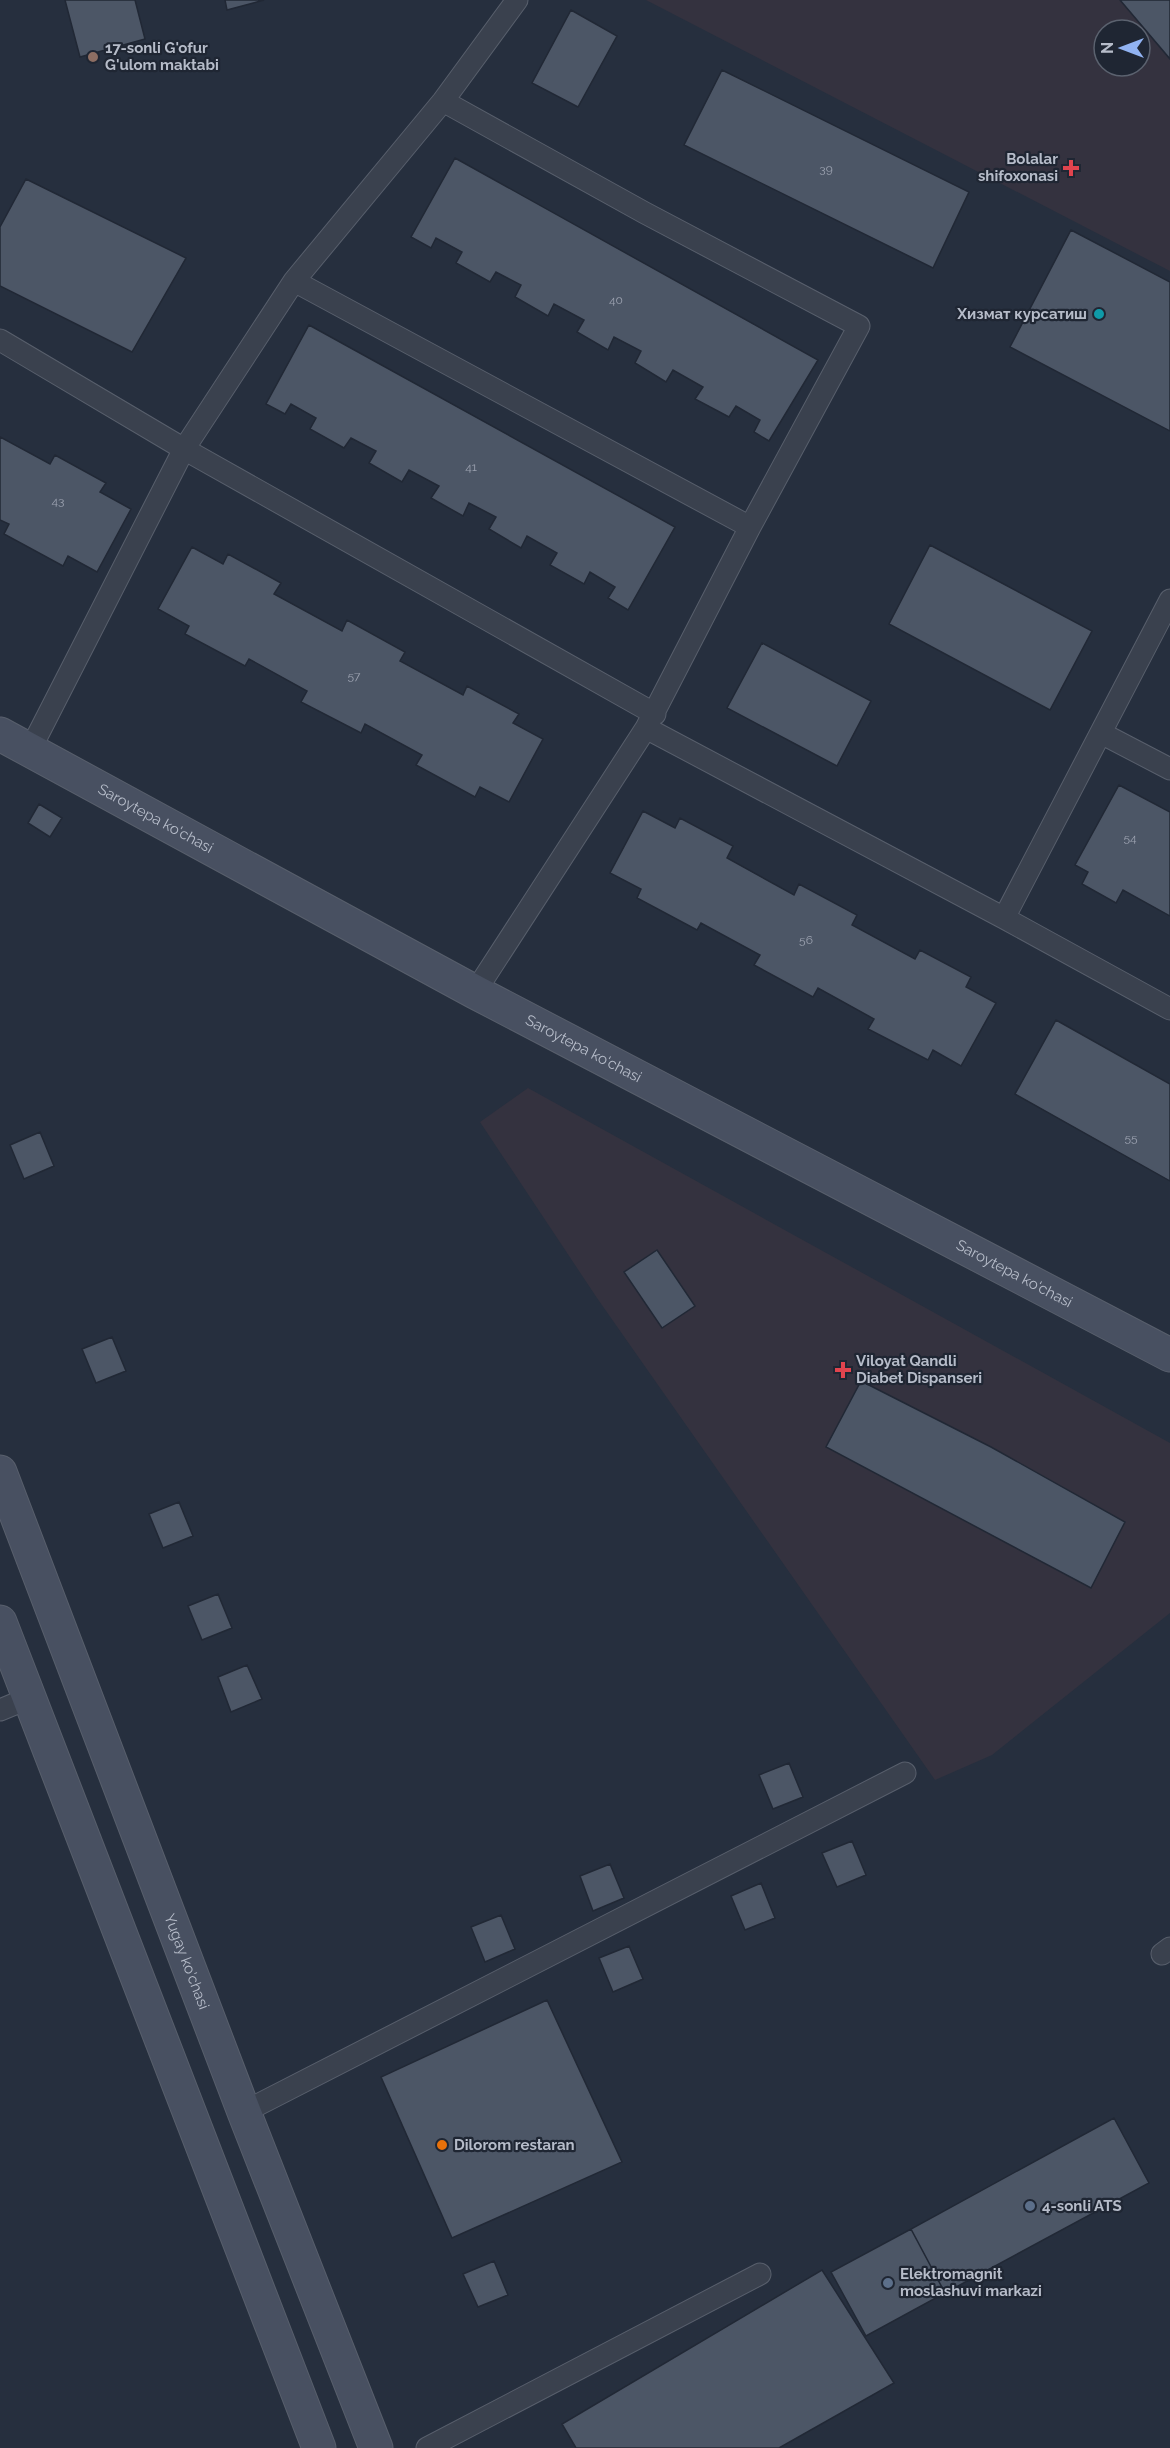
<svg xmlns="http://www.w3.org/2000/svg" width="1170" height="2448" viewBox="0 0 1170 2448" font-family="Raleway,sans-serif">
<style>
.medical{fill:#34323f;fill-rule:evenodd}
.building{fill:#4c5666;stroke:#212835;stroke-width:1.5}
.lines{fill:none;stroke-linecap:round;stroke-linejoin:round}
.lane-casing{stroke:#585f6c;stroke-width:23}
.secondary-casing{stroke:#585f6c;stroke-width:35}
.lane{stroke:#3a414e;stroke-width:21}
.secondary{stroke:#485061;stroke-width:33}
.education-dot{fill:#8d6e63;stroke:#1f2633;stroke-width:2}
.health-dot{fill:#e0444e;stroke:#1f2633;stroke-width:2}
.culture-dot{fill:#0f9aa8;stroke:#1f2633;stroke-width:2}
.food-dot{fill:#e8710a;stroke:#1f2633;stroke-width:2}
.service-dot{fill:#5c6f8a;stroke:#1f2633;stroke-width:2}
.labels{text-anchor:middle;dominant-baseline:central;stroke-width:4.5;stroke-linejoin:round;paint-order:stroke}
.number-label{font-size:12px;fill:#9ca2b0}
.poi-label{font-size:15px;font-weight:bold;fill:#b6bcc9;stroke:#1f2633;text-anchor:start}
.street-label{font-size:15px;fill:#b6bcc9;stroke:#1f2633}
</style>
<rect width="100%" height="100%" fill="#262f3e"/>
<path class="medical" d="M646,0H1170V271ZM1104,30H1140V66H1104Z
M528,1088L1170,1443V1613L992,1755L935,1780L597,1298L480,1122Z"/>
<path class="building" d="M65,0H135L145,39L80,57Z
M225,0H264L227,10Z
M1120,0H1170V59Z
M571,10L617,36L578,107L532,83Z
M722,70L969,192L933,268L684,145Z
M455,158L818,360L769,441L754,432L760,420L736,406L729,417L695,399L703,387L673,370L666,382L635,363L641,351L614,337L608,350L577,332L584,320L554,304L548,316L515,297L521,285L496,272L490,282L456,263L462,252L436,238L431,248L411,237Z
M26,179L186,258L132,352L0,286V227Z
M1071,230L1170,282V431L1010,347Z
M309,325L675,527L628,610L608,598L615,587L590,572L584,584L550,565L557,553L527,536L521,548L489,529L496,517L469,503L463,516L431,498L439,486L409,470L402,482L369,463L376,451L351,438L344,448L310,429L316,418L291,404L285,414L266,404Z
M0,437L50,464L55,455L106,483L100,492L131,509L97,572L68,556L63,566L4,534L9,524L0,520Z
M930,545L1092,631L1050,710L889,624Z
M192,547L223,564L228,554L281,583L274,594L342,631L347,620L405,652L400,661L463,695L467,686L519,714L513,723L543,739L509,802L480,787L475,797L416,765L422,755L365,724L361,733L301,702L307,691L249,659L245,666L185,634L189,626L158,609Z
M762,643L871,701L837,766L727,708Z
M1119,785L1170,812V916L1123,890L1116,903L1082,884L1088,872L1075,865Z
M39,804L62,818L50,837L28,823Z
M643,811L675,828L680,818L733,846L727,858L794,895L799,884L857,915L852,925L915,959L920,950L971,977L966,987L996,1003L961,1066L933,1050L928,1060L868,1029L874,1019L818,988L813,997L754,965L760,955L701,923L697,930L637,898L641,889L610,873Z
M1056,1020L1170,1084V1181L1015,1094Z
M40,1132L54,1166L24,1179L10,1145Z
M657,1250L695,1306L662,1328L624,1272Z
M112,1337L126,1371L96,1383L82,1349Z
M861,1381L991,1447L1125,1522L1091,1588L826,1447Z
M179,1502L193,1536L163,1548L149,1514Z
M218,1594L232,1628L202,1640L188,1606Z
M247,1665L262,1699L231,1712L218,1677Z
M789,1763L803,1797L773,1809L759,1775Z
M852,1841L866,1875L837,1887L822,1853Z
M610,1864L624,1898L593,1911L580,1876Z
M761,1883L775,1918L745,1930L731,1896Z
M501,1915L515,1949L485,1962L471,1927Z
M629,1946L643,1979L613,1992L599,1958Z
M547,2000L622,2162L452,2238L381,2077Z
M1114,2118L1149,2183L945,2293L911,2229Z
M911,2229L945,2293L866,2336L831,2272Z
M494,2261L508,2295L478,2307L463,2274Z
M822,2270L894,2383L779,2448H576L562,2424Z"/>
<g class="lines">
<g class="lane-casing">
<path id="lane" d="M443,101L645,213L859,326L750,527L646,728
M294,281L750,527
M0,340L184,449L294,281L443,101L517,0
M1101,733L1170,769
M30,750L184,449L655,714
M1004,918L1170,600
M475,992L646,728L1004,918L1170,1009
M0,1710L29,1698
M1162,1954L1170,1948
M244,2112L905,1773
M427,2448L760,2274"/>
</g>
<g class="secondary-casing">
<g id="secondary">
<path id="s1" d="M0,734L475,992L1170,1355"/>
<path id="s2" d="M0,1472L244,2112L376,2448"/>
<path d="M0,1622L319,2448"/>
</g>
</g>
<use href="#lane" class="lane"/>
<use href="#secondary" class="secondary"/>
</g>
<circle class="education-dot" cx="93" cy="57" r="6"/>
<g class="health-dot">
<path d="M1068 159h6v6h6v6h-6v6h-6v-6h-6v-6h6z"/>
<path d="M840 1361h6v6h6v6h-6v6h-6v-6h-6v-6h6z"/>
</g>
<circle class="culture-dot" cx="1099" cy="314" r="6"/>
<circle class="food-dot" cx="442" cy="2145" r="6"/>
<g class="service-dot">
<circle cx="1030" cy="2206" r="6"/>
<circle cx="888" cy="2283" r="6"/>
</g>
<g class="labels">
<g class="number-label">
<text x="826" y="169">39</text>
<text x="616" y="300">40</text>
<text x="471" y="467">41</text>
<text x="58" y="501">43</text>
<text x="354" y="676">57</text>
<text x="1130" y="838">54</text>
<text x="806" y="940">56</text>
<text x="1131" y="1138">55</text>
</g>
<g class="poi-label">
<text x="105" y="48">17-sonli G'ofur<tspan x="105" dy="17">G'ulom maktabi</tspan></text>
<text x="1058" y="159" text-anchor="end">Bolalar<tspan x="1058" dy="17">shifoxonasi</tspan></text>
<text x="1087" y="314" text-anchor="end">Хизмат курсатиш</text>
<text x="856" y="1361">Viloyat Qandli<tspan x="856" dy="17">Diabet Dispanseri</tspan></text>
<text x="454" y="2145">Dilorom restaran</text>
<text x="1042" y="2206">4-sonli ATS</text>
<text x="900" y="2274">Elektromagnit<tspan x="900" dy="17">moslashuvi markazi</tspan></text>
</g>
<g class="street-label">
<text stroke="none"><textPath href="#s1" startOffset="177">Saroytepa ko'chasi</textPath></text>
<text stroke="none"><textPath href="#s1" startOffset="663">Saroytepa ko'chasi</textPath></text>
<text stroke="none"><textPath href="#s1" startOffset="1149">Saroytepa ko'chasi</textPath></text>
<text stroke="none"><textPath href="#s2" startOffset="524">Yugay ko'chasi</textPath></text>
</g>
</g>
<g transform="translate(1122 48) rotate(270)"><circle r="28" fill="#1f2633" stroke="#5b626f" stroke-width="1.5"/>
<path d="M0-4.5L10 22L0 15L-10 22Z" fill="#91b3f2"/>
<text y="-9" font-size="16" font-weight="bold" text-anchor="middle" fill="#b6bcc9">N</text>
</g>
</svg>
